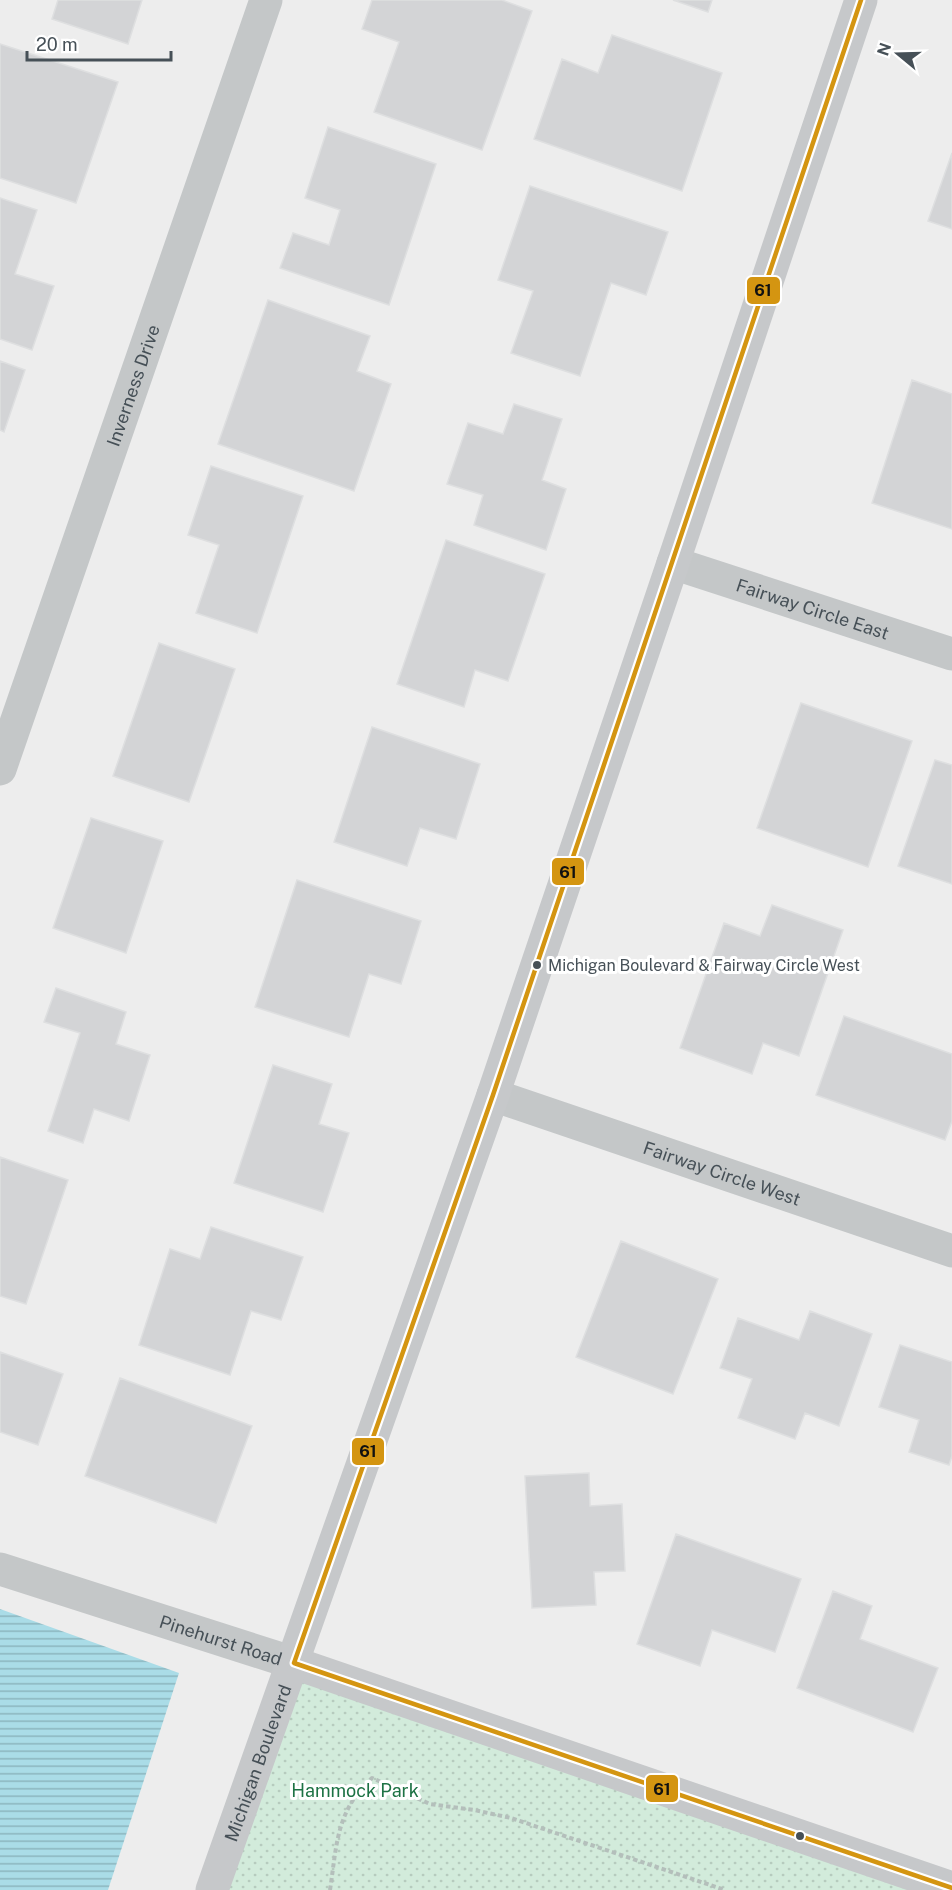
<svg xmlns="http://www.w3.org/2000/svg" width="952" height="1890" viewBox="0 0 952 1890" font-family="'Public Sans',sans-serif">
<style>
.grass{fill:url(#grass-dots)}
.water{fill:url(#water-rules)}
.building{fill:#d3d4d6;stroke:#dedfe0;stroke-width:1.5}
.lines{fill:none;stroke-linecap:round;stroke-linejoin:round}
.path{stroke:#b4bfbb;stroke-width:4;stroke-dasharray:4.5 3;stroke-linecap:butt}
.street{stroke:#c4c7c8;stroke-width:33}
.secondary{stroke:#c6c8ca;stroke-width:33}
.bus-1-casing{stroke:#fff;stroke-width:9}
.bus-1{stroke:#d49511;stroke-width:4.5}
.bus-dot{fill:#465057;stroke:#fff;stroke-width:2}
.labels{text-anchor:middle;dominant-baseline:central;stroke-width:6;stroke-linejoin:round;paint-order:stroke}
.bus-label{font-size:16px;fill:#465057;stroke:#fff;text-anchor:start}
.street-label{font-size:18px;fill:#465057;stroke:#fff}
.park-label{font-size:18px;fill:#1d7244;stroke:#fff}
.line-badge{stroke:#fff;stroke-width:2}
.pale-badge-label{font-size:16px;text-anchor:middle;font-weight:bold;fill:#111}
</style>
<defs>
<pattern id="grass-dots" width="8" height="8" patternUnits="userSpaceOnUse" patternTransform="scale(1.5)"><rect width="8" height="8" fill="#d2ebdb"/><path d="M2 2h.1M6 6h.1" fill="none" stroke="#b6cbbe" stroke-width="1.8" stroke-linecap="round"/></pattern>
<pattern id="water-rules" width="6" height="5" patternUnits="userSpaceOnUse" patternTransform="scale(1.5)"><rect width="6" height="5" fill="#aadce7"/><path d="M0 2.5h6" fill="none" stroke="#8cb5be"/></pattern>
</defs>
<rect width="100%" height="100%" fill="#ededed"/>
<path class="grass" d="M294,1663L952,1890H213Z"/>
<path class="water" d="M0,1609L179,1673L108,1890H0Z"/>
<path class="building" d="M58,0H142L128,44L52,19Z
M372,0H502L532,11L482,150L374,112L399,42L362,29Z
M673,0H712L708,12Z
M612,35L722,73L682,191L534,139L562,59L598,73Z
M0,44L118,82L76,203L0,178Z
M328,127L436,164L389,305L280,268L293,233L329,245L340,210L305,198Z
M952,153V229L928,221Z
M530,186L668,232L646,295L611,283L580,376L511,353L533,291L498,280Z
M0,198L37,210L15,274L54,286L32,350L0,339Z
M268,300L370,336L357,371L391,384L354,491L218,444Z
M0,361L25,370L4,432L0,430Z
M912,380L952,394V529L872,503Z
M514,404L562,419L542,480L566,489L546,550L474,525L483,495L447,484L468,423L503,434Z
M211,466L303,496L257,633L196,613L219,545L188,535Z
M446,540L545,574L508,681L475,670L464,707L397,684Z
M159,643L235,669L189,802L113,776Z
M801,703L912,741L868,867L757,828Z
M372,727L480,764L456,839L420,828L407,866L334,842Z
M935,760L952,765V884L898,866Z
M91,818L163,841L126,953L53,928Z
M297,880L421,921L401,984L369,974L349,1037L255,1007Z
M772,905L843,930L799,1056L763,1043L752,1074L680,1048L724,923L760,936Z
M56,988L126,1012L116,1044L150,1055L129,1121L94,1109L83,1143L48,1131L80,1033L44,1022Z
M844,1016L952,1054V1121L945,1140L816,1095Z
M273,1065L332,1084L319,1124L349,1133L323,1212L234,1183Z
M0,1157L68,1180L26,1304L0,1296Z
M211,1227L303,1257L281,1320L251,1311L230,1375L139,1345L170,1249L200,1259Z
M621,1241L718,1279L673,1394L576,1357Z
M810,1311L872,1334L839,1426L805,1413L795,1439L738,1418L752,1379L720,1368L738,1318L799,1340Z
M900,1345L952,1362V1456L949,1465L909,1452L919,1420L879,1407Z
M0,1352L63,1374L38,1445L0,1432Z
M120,1378L252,1426L216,1523L85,1476Z
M589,1473L590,1506L622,1504L625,1571L594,1572L596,1605L532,1608L525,1476Z
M676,1534L801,1579L775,1652L712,1630L700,1666L637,1644Z
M833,1591L872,1606L860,1639L938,1668L913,1732L797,1688Z"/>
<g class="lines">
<path class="path" d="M330,1890C337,1844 336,1811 372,1778L430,1804L474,1810L511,1818L725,1890"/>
<g class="street">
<path id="s1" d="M673,563L952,654"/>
<path id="s2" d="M0,769L266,0"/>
<path id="s3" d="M493,1095L952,1251"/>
<path id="s4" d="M0,1569L294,1663"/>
</g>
<g class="secondary">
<path d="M294,1663L952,1888"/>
<path id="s5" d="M212,1890C307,1625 401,1360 493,1095C618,731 739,365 861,0"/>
</g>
<g class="bus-1-casing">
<path id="bus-1" d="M861,0L493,1095L294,1663L952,1888"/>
</g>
<use href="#bus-1" class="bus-1"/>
</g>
<g class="bus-dot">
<circle cx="537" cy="965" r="5"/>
<circle cx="800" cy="1836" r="5"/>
</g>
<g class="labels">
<g class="bus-label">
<text x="548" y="965">Michigan Boulevard &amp; Fairway Circle West</text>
</g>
<g class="street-label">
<text stroke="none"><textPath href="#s2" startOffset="406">Inverness Drive</textPath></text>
<text stroke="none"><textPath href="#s1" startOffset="147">Fairway Circle East</textPath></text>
<text stroke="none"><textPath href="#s3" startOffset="242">Fairway Circle West</textPath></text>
<text stroke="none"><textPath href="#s4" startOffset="232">Pinehurst Road</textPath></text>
<text stroke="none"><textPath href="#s5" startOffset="135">Michigan Boulevard</textPath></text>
</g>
<g class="park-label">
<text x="355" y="1790">Hammock Park</text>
</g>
</g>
<g class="line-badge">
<rect x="746" y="276" width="35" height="29" rx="6" fill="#d49511"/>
<rect x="551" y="857" width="34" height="29" rx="6" fill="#d49511"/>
<rect x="351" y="1437" width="34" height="29" rx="6" fill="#d49511"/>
<rect x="645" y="1774" width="34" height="29" rx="6" fill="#d49511"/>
</g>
<g class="pale-badge-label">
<text x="763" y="296">61</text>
<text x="568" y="878">61</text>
<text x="368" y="1457">61</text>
<text x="662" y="1795">61</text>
</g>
<g transform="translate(898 54) rotate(289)" stroke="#ffffff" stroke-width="4.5" paint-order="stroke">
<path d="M0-4.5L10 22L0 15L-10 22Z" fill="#465057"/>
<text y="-9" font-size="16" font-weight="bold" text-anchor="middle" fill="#465057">N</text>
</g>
<path d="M27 51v9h144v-9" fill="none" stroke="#465057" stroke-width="3"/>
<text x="36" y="51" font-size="18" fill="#465057" stroke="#ffffff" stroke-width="4.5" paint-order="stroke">20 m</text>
</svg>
